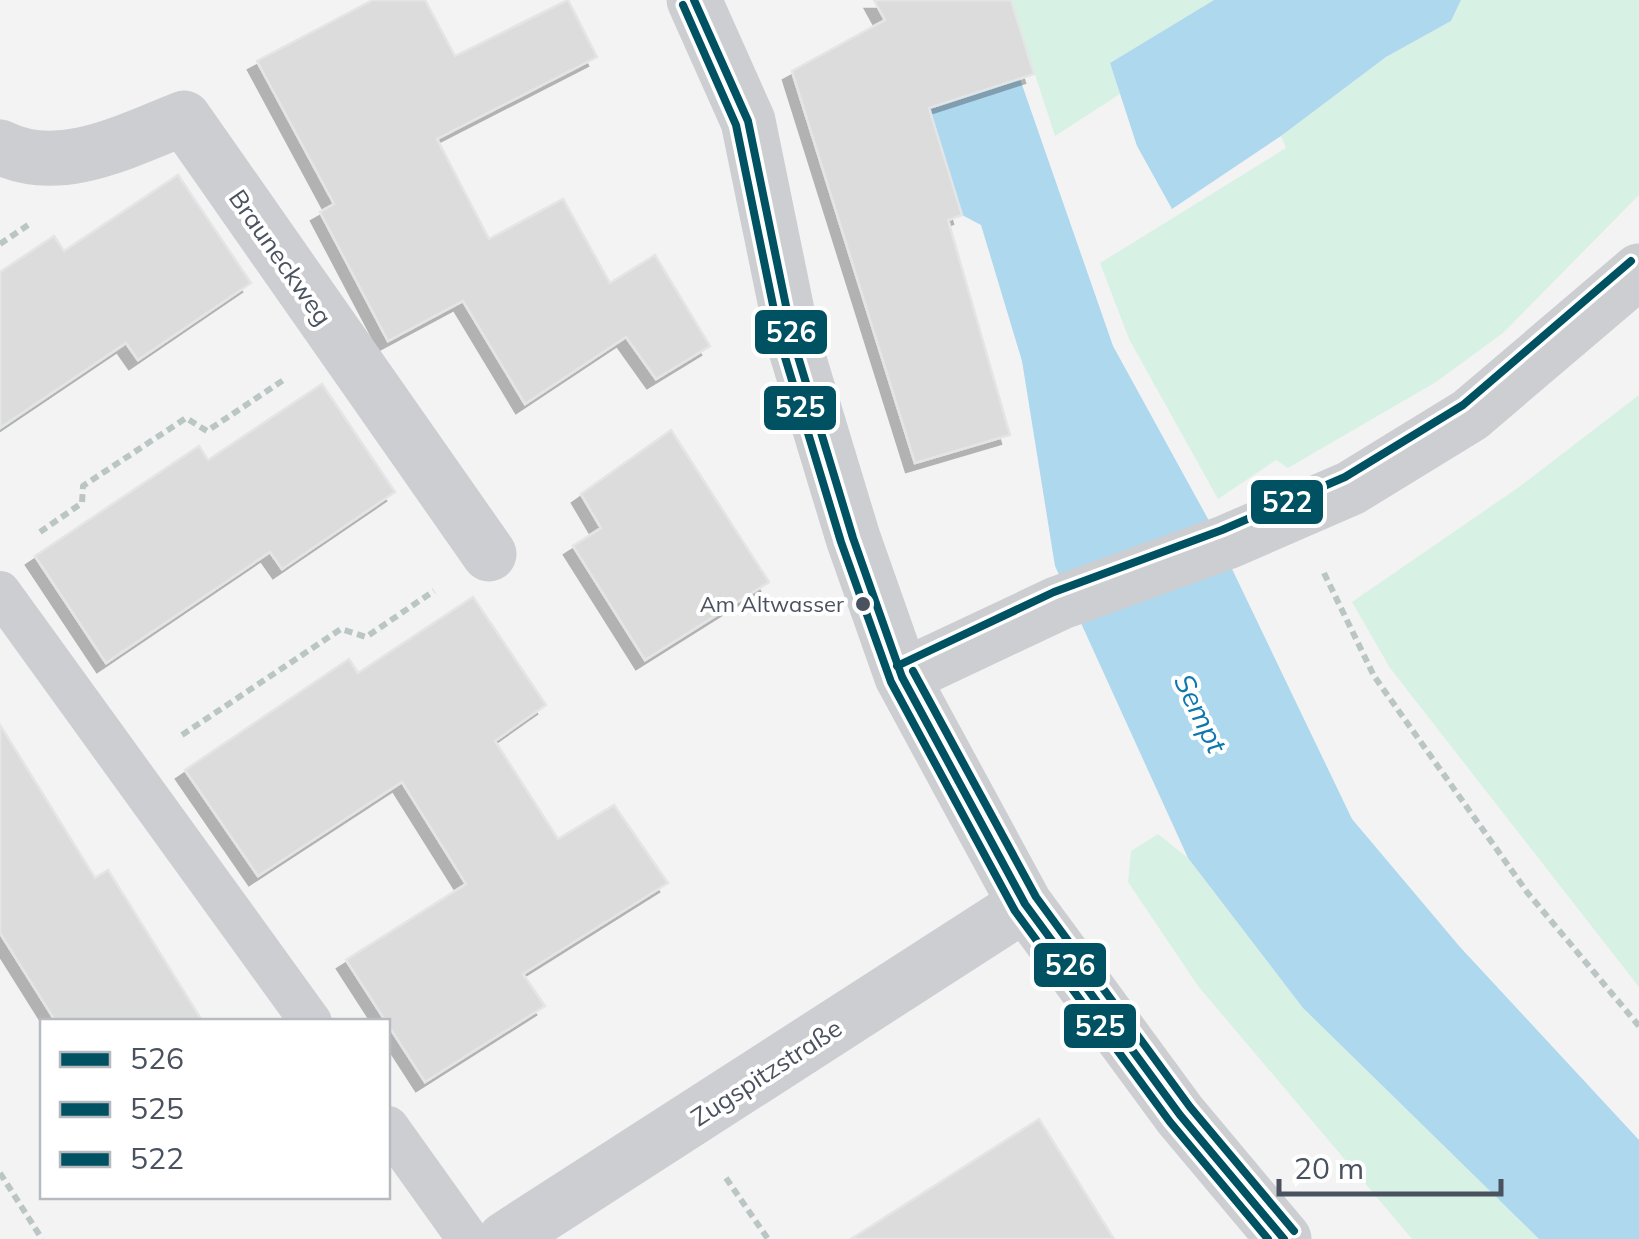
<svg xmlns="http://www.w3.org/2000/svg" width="1639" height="1239" viewBox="0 0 1639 1239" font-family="Mulish,sans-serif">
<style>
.green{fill:#d8f1e5}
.water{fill:#aed8ee}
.building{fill:#dcdcdd;stroke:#e4e5e6;stroke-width:2.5;filter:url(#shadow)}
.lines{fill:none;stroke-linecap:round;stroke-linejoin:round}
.path{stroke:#bac6c4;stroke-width:6;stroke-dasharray:8 5;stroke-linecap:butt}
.service{stroke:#cdced1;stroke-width:42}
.minor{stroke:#cdced1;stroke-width:55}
.bus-1-casing{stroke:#fff;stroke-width:15}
.bus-2-casing{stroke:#fff;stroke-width:15}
.bus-3-casing{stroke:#fff;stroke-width:15}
.bus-1{stroke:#005262;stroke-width:8}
.bus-2{stroke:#005262;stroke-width:8}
.bus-3{stroke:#005262;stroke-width:8}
.bus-dot{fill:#4a5260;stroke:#fff;stroke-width:4}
.labels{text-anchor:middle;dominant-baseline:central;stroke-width:8;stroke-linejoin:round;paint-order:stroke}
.bus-label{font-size:22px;fill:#4a5260;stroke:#fff;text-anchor:end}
.street-label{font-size:25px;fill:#4a5260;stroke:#fff}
.water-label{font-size:28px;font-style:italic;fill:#0d77af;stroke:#fff}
.line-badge{stroke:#fff;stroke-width:4}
.badge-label{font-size:28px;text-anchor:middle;font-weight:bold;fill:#fff}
</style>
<defs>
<filter id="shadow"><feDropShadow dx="-9" dy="9" stdDeviation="0" flood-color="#0004"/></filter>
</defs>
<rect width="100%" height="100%" fill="#f3f3f3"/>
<path class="green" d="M1011,0H1214L1110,63L1120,94L1055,136Z
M1461,0H1639V195L1503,333L1436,382L1288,468L1276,460L1218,499L1129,339L1100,263L1286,148L1281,136L1386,57L1451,21Z
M1639,395V987L1390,668L1352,602L1519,487Z
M1158,834L1188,858L1303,1008L1539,1239H1412L1198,986L1128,882L1131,851Z"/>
<path class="water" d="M1214,0H1461L1451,21L1386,57L1281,136L1172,209L1137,146L1110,63Z
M982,66L989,89L1020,79L1113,346L1208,519L1352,819L1460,947L1639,1140V1239H1539L1303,1008L1188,858L1055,566L1022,361L981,225L962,215L922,86Z"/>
<path class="building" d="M373,0H425L455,56L568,0L597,57L437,139L489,239L563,199L610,283L655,255L710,346L656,379L626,337L525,404L463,301L388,341L320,212L334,204L257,61Z
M874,0H1011L1034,74L929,108L962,215L948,220L1010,435L915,463L792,71L885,20Z
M178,175L251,283L138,360L126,343L0,428V272L54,236L64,251Z
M322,384L395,492L282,569L270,552L106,663L35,556L199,446L208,460Z
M671,430L769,582L645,660L573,546L601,528L581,494Z
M473,597L546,705L495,741L558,839L614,805L668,883L523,974L545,1006L425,1082L346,960L466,884L402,782L258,876L185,770L349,659L358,673Z
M0,725L95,878L108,870L203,1022H56L0,933Z
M1039,1119L1114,1239H851Z"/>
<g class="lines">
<path class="path" d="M0,244L28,225
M40,532L82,503L83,486L186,418L207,431L285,379
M1324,573L1374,676L1527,892L1639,1026
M182,735L341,629L366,637L434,591
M0,1173L42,1239
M726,1178L768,1239"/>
<path class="service" d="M0,592L311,1022
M388,1127L468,1239"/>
<path class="minor" d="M694,0L748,121L793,340L853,538L902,677L1025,904L1180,1115L1284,1239
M0,147C59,177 128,140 184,118L489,554
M902,677L1059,603L1227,542L1351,488L1470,415L1639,271
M505,1239L1025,904"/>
<g class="bus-1-casing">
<path id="bus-1" d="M694,0L748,121L793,340L853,538L902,677L1025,904L1180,1115L1284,1239"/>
</g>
<g class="bus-2-casing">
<path id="bus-2" d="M683,5L736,125L781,344L841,542L891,682L1015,911L1170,1122L1268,1239"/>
</g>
<g class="bus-3-casing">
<path id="bus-3" d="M897,666L1054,592L1222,530L1345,477L1463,405L1631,261
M913,671L1036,897L1190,1107L1294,1231"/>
</g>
<use href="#bus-1" class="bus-1"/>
<use href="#bus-2" class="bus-2"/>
<use href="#bus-3" class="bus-3"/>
</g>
<circle class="bus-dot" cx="863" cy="604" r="9"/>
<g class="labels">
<g class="bus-label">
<text x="844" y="604">Am Altwasser</text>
</g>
<g class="street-label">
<text transform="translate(281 257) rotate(55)">Brauneckweg</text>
<text transform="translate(766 1072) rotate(-33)">Zugspitzstraße</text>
</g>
<g class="water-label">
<text transform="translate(1201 713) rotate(64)">Sempt</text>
</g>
</g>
<g class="line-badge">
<rect x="753" y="308" width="76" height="48" rx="10" fill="#005262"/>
<rect x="762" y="384" width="76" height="48" rx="10" fill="#005262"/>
<rect x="1249" y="478" width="76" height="48" rx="10" fill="#005262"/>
<rect x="1032" y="941" width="76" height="48" rx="10" fill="#005262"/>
<rect x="1062" y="1002" width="76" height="48" rx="10" fill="#005262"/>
</g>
<g class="badge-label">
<text x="791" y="342">526</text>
<text x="800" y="417">525</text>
<text x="1287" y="512">522</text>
<text x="1070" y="975">526</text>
<text x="1100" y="1036">525</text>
</g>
<rect x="40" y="1019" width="350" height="180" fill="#ffffff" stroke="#b7babf" stroke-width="2.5"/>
<rect x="60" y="1052" width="50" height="15" fill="#005262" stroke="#b7babf" stroke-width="2.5"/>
<text x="130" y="1069" font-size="30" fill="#4a5260">526</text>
<rect x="60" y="1102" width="50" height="15" fill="#005262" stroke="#b7babf" stroke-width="2.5"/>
<text x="130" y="1119" font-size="30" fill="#4a5260">525</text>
<rect x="60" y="1152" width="50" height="15" fill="#005262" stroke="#b7babf" stroke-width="2.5"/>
<text x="130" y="1169" font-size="30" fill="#4a5260">522</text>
<path d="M1279 1179v15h222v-15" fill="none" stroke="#4a5260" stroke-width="5"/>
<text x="1294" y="1179" font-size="30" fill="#4a5260" stroke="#ffffff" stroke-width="8" paint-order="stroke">20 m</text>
</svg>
